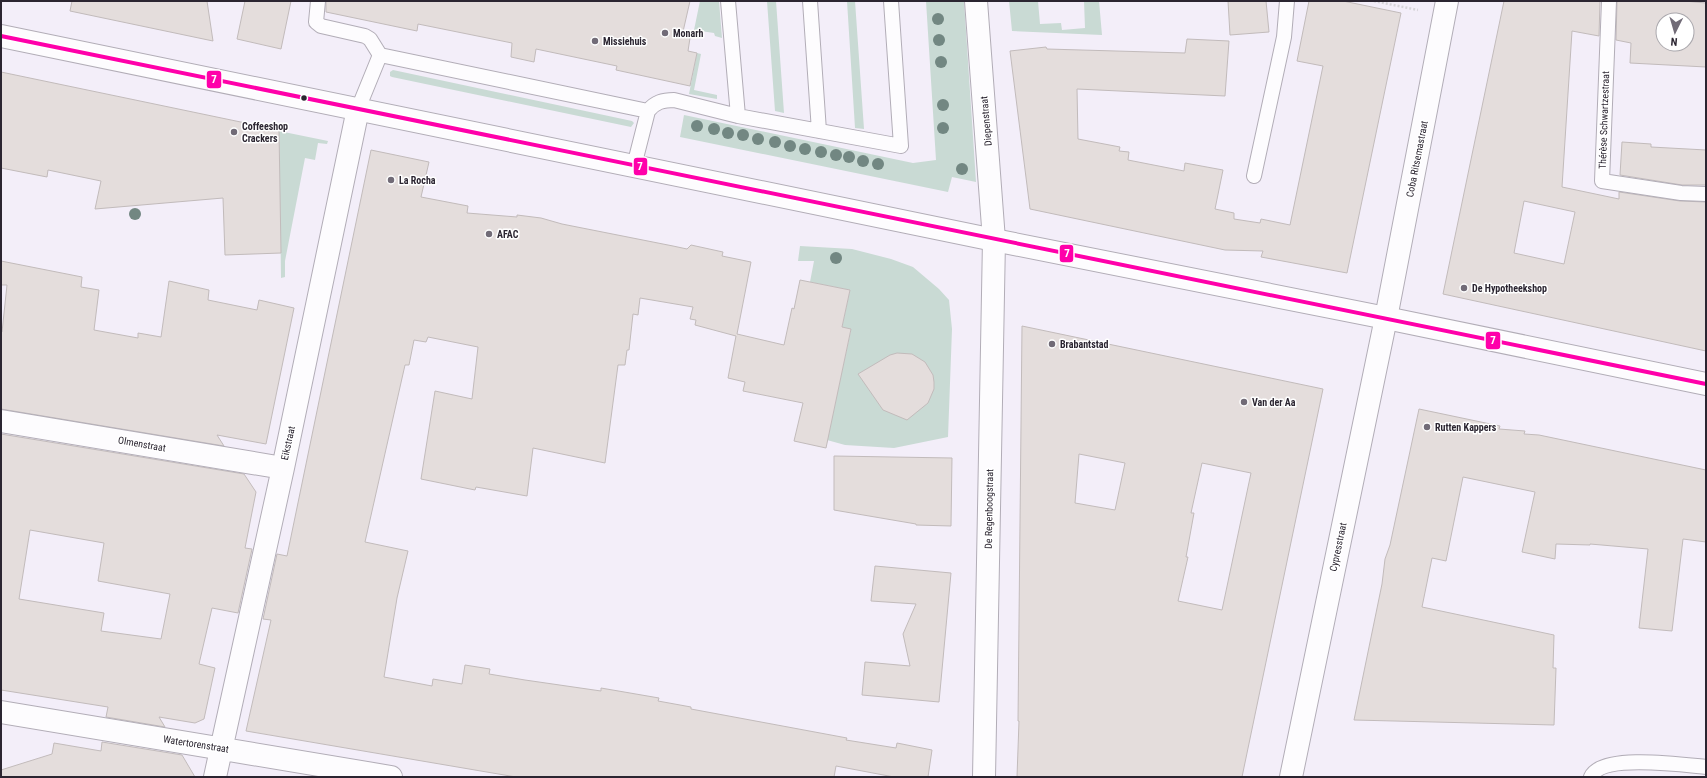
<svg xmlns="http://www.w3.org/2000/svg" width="1707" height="778" viewBox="0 0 1707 778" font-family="'Roboto Condensed',sans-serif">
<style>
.green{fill:#c9dad4}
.building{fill:#e4dddc;stroke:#c2bbbb;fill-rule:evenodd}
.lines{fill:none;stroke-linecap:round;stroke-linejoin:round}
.lane-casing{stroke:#b2adb7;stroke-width:16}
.street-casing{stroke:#b2adb7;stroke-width:24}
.secondary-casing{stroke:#b2adb7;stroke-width:24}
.path{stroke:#d6d4d9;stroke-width:2.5;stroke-dasharray:2 2;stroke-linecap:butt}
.lane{stroke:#fdfcfe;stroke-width:14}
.street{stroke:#fdfcfe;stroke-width:22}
.secondary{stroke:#fdfcfe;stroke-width:22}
.bus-1-casing{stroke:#fff;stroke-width:7}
.bus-1{stroke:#f0a;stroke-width:4}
.tree{fill:#728782}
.poi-dot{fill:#716b77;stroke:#fff;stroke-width:1.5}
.bus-dot{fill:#2b2531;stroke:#fff;stroke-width:1.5}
.labels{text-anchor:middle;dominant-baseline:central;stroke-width:3;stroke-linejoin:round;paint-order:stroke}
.poi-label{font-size:10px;font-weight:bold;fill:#2b2531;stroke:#fff;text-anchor:start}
.street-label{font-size:10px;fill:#2b2531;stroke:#fff}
.line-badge{stroke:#fff;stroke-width:1.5}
.badge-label{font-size:11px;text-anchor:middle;font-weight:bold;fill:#fff}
</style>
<rect width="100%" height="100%" fill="#f3eef9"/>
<path class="green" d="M700,1H719L722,38L715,36L714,33L694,30Z
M767,1H776L784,113L775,111Z
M847,1H855L864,129L855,128Z
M926,1H964L976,182L952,177L948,192L680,137L684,115L913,163L936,160Z
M1009,1H1038L1040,24L1061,23L1062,30L1085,28L1084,1H1099L1102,35L1012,31Z
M697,53L701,54L694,90L717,95V99L689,94Z
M393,70L632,121L634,123L631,127L392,77L390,76V72Z
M279,131L328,141L327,144L318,143L315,160L305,158L285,261V277L281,278Z
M800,246L852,249L891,259L913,267L939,289L949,300L952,329L948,437L894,448L845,445L827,440L851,330L842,327L850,290L810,282L814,261H798Z"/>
<path class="building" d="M72,1H207L213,41L70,11Z
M245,1H291L281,49L237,39Z
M326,1H690L682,36L690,38L688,51L697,53L690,86L616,70L617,66L536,49L534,62L511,57L512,43L418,24L417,31L326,12Z
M1228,1H1266L1269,32L1230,35Z
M1309,1H1343L1401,13L1347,273L1261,257L1263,251L1225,250L1030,209L1010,51L1046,47L1047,49L1185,53L1187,39L1229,41L1225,96L1077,89L1078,139L1120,147L1119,151L1129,152L1128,160L1184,171L1185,163L1223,170L1215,209L1234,213V219L1260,223L1261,219L1290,225L1323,66L1297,61Z
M1504,1H1600L1599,36L1572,31L1562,187L1619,199V192L1680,201L1706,202V351L1443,294ZM1524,201L1575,212L1564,264L1514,253Z
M1617,1H1684L1706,3V67L1630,63L1631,43L1616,40ZM1663,20H1687V44H1663Z
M1,72L279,130L281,253L225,255L223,198L95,209L101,181L48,170L47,177L1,168Z
M1622,142L1651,144V147L1706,150V185H1682L1620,175Z
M371,150L429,162L421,197L468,206L467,213L517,217V215L541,218L562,224L673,246L687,249L691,245L723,252L722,256L751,262L737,334L784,345L792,308L794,309L800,280L850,290L842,327L851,329L826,448L794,441L803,403L743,391L745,382L728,378L736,336L695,325L696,320L690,319L693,307L640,298L638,315L633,314L629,350H627L625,365H618L605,463L533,448L527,496L476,487L475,490L421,479L435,391L472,399L478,347L428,337L426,342L414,340L409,365H405L365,542L408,551L397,598L384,677L432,686L433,679L462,684L465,665L490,669L489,674L525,680L601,691V688L659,698L658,701L691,707V709L847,738L846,740L896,748L897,743L932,750L928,777H894L836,766L834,777H516L246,731L271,620L263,619L277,554L287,556Z
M1,261L82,277L81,287L99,290L94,330L138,338V333L161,337L169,281L209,290L208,300L257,310L259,300L294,308L266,444L217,435L224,446L1,409V332H2L7,285H1Z
M1022,326L1323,389L1242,777H1017L1019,721H1018ZM1079,454L1125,463L1115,510L1075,503ZM1202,463L1251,473L1222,610L1178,601L1188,557H1186L1194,513H1191Z
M897,353L912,354L925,362L933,375L934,382V389L928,403L907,420L883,410L858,374L890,355Z
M1419,409L1500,426L1499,429L1525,431L1524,434L1539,435L1706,470V542L1683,539L1672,631L1639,628L1648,549L1590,544V545L1556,544L1555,559L1522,552L1535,492L1463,477L1446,561L1432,558L1422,607L1554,635L1553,668H1556L1554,725L1354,720L1382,584L1385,559L1390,545Z
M1,434L244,474L256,492L245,548L252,549L238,613L212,608L199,664L215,668L204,719L195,723L159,717L165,727L106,717L108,707L1,690ZM30,530L104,543L98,581L170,594L161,639L101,631L104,613L19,599Z
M834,456L952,458L951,526L916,525V524L834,510Z
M875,566L951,573L939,702L862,695L865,662L910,666L903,634L916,604L871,601Z
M102,742L182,755L195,777H1V770L52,754L54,743L101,751Z"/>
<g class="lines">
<g class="lane-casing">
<path id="lane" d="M318,1L316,22L321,26L365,36L370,39L380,55
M728,1L738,116
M810,1L819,131
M1609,1L1602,181L1681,193L1706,194
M358,109L380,55L648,111L634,166
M648,111C655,102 663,100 674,100L738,116L901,146L891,1
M1254,176L1284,37L1287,1
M1591,777C1601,753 1684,765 1706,767"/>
</g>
<g class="street-casing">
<path id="street" d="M976,1L994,240L984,777
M1,421L283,468
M1,712L391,777
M215,777L283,468L358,109
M1291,777L1386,318L1447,1"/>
</g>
<g class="secondary-casing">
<path id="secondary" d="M1,36L994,240L1386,318L1706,384"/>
</g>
<path class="path" d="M1374,1L1418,10"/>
<use href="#lane" class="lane"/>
<use href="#street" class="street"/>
<use href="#secondary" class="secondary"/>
<g class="bus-1-casing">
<path id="bus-1" d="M1,36L1706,384"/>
</g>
<use href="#bus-1" class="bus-1"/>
</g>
<g class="tree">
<circle cx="938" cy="19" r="6"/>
<circle cx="939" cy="40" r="6"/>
<circle cx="941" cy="62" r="6"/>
<circle cx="943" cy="105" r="6"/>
<circle cx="697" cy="126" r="6"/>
<circle cx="943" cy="128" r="6"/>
<circle cx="714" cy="129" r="6"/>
<circle cx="728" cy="133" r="6"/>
<circle cx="743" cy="135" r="6"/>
<circle cx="758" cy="139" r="6"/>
<circle cx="775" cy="142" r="6"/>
<circle cx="790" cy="146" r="6"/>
<circle cx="805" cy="149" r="6"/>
<circle cx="821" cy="152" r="6"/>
<circle cx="836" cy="155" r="6"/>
<circle cx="849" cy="157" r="6"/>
<circle cx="863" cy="161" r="6"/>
<circle cx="878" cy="164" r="6"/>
<circle cx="962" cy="169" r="6"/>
<circle cx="135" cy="214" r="6"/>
<circle cx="836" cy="258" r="6"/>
</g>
<g class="poi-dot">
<circle cx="665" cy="33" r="4"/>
<circle cx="595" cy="41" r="4"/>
<circle cx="234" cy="132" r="4"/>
<circle cx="391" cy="180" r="4"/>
<circle cx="489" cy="234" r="4"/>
<circle cx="1464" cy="288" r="4"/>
<circle cx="1052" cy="344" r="4"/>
<circle cx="1244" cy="402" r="4"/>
<circle cx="1427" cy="427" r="4"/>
</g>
<circle class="bus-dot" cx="304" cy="98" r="3.5"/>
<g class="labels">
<g class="poi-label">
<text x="673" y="33">Monarh</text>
<text x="603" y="41">Missiehuis</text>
<text x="242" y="126">Coffeeshop<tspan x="242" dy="12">Crackers</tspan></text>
<text x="399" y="180">La Rocha</text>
<text x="497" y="234">AFAC</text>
<text x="1472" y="288">De Hypotheekshop</text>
<text x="1060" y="344">Brabantstad</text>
<text x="1252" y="402">Van der Aa</text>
<text x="1435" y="427">Rutten Kappers</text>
</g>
<g class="street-label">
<text transform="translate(1604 120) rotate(-88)">Thérèse Schwartzestraat</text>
<text transform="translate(986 121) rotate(-95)">Diepenstraat</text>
<text transform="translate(1417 159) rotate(-79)">Coba Ritsemastraat</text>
<text transform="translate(288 443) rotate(-78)">Eikstraat</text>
<text transform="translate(142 444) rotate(10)">Olmenstraat</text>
<text transform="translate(989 509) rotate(-89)">De Regenboogstraat</text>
<text transform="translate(1338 547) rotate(-78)">Cypresstraat</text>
<text transform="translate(196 744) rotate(9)">Watertorenstraat</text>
</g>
</g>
<g class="line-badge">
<rect x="206" y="70" width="16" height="19" rx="4" fill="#f0a"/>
<rect x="633" y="157" width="15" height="19" rx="4" fill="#f0a"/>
<rect x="1059" y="244" width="15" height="19" rx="4" fill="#f0a"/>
<rect x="1485" y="331" width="16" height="19" rx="4" fill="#f0a"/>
</g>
<g class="badge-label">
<text x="214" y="83">7</text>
<text x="640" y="170">7</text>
<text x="1067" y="257">7</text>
<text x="1493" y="344">7</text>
</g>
<rect width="1707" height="778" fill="none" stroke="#2b2531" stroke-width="4"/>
<g transform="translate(1675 32) rotate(185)"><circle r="19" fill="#ffffff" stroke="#aaa8ad"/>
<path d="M0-3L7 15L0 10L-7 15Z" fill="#716b77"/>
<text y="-6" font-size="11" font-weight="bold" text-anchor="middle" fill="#2b2531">N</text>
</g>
</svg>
